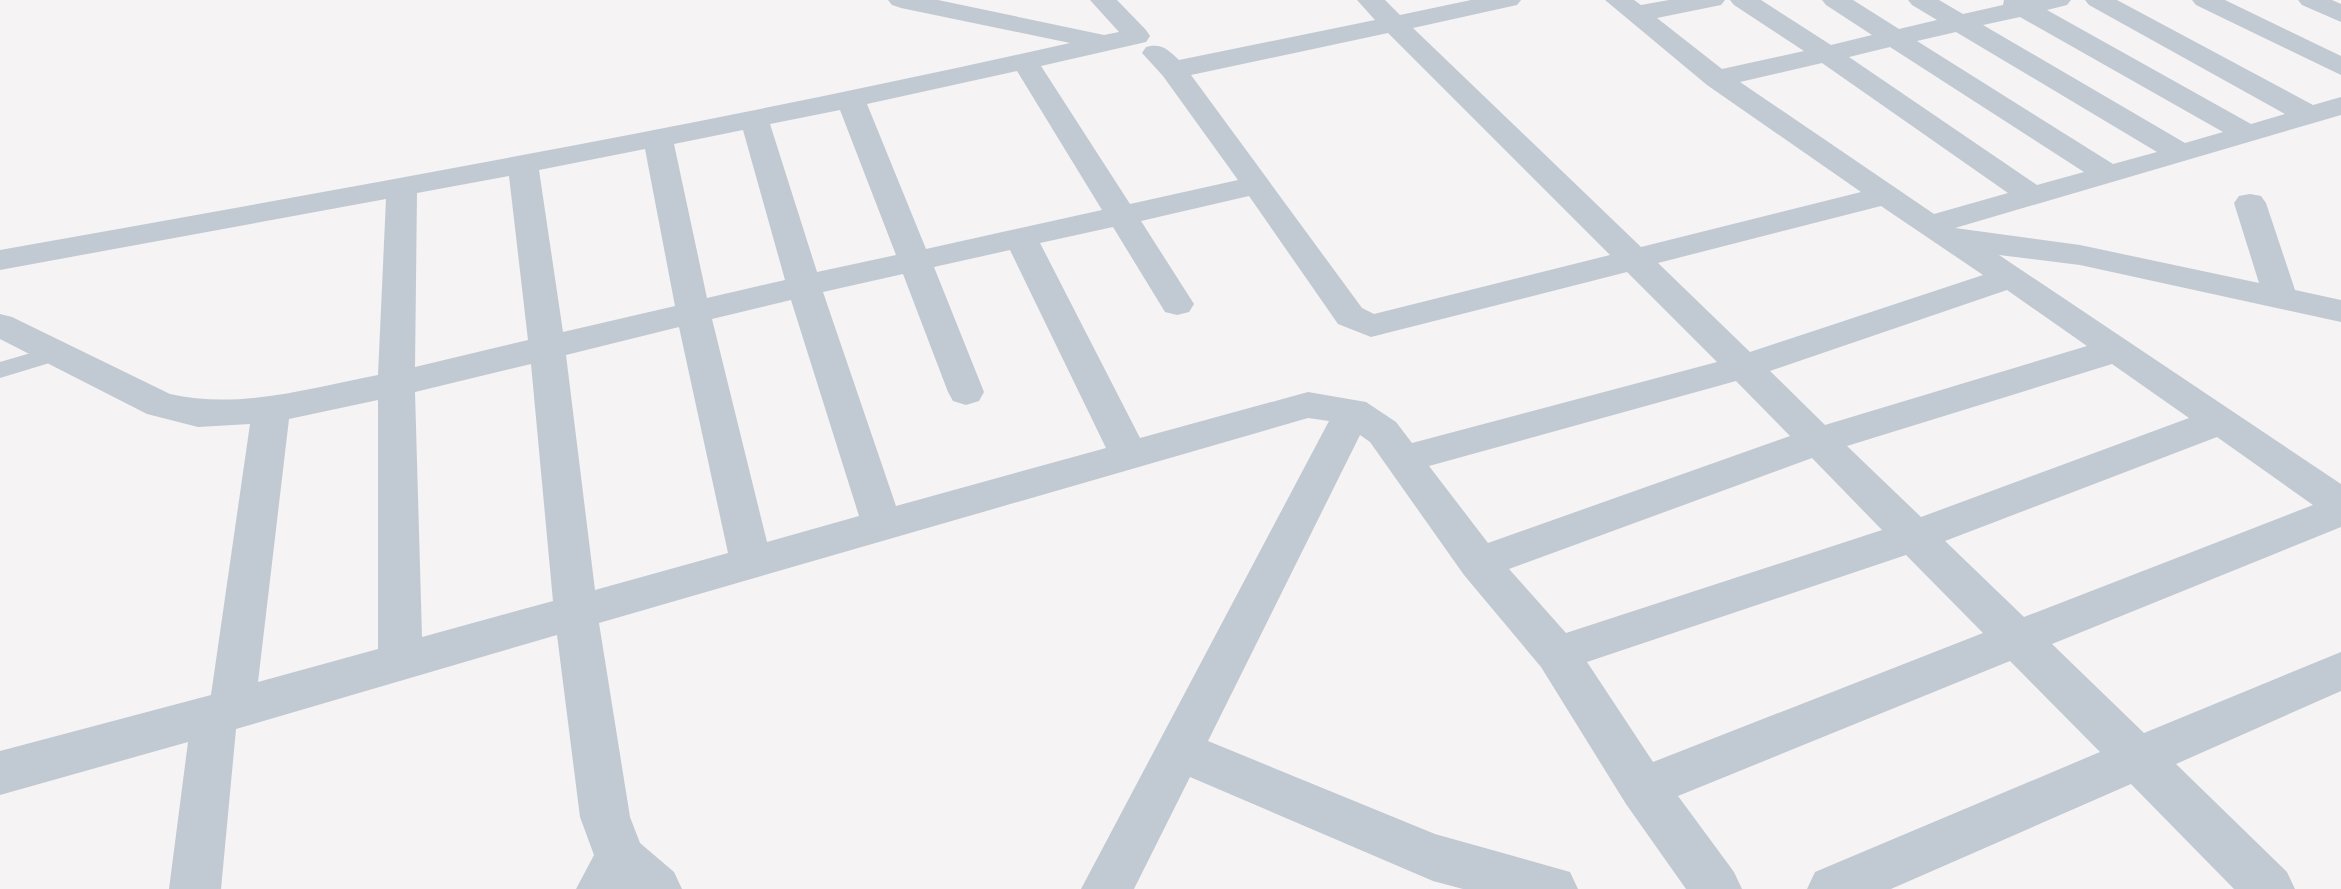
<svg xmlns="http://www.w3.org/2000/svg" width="2341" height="889" viewBox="0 0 2341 889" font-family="'PT Sans',sans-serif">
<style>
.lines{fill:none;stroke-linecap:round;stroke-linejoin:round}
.lane{fill:#c1cad2;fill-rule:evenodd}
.street{fill:#c1cad2;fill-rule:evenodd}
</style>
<rect width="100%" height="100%" fill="#f5f3f3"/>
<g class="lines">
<path class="lane" d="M58,345L66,348L69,353L66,358L0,378V362Z"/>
<path class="street" d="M888,0H938L1104,35L1119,32L1090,0H1117L1146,30L1150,36L1146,42L1041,66L1130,204L1238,180L1163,76L1142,53L1146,47C1162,43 1168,50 1179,60L1375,20L1357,0H1385L1400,15L1471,0H1521L1517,5L1413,28L1641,247L1861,192L1707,85L1605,0H1634L1641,5L1669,0H1725L1721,5L1657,18L1722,69L1804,51L1734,5L1730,0H1761L1831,45L1872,35L1826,5L1822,0H1853L1899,29L1937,20L1912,5L1908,0H1939L1963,14L2003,5L2004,0H2071L2067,5L2047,10L2251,124L2285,114L2089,5L2085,0H2117L2313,105L2341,97V115L1955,228L2080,245L2259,283L2234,203L2239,196L2250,194L2261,196L2266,203L2295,290L2341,300V322L2080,265L1999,255L2341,484V527L2052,644L2144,733L2341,652V691L2176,764L2287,872L2295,889H2234L2131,784L1891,889H1807L1815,872L2100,752L2010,661L1678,796L1734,872L1742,889H1686L1626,804L1541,667L1464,575L1370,442L1360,435L1208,741L1435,834L1570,872L1578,889H1463L1433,881L1190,777L1134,889H1081L1329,421L1308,418L599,623L630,817L640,843L674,872L682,889H576L594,855L580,817L557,635L236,729L221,889H169L188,742L0,795V751L211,695L250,424L198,427L147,414L0,339V314L12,317L170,394C238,410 311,388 378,375L386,199L0,270V250C358,186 716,123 1070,43L901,8L892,5ZM2020,17L2223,132L2185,143L1983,25ZM1956,32L2157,152L2113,164L1917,41ZM1388,33L1610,255L1374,314L1362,308L1191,75ZM1890,47L2084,172L2037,185L1849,57ZM1822,63L2008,193L1934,214L1740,82ZM1017,71L1102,210L926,249L867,104ZM840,110L896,255L817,272L770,124ZM743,130L785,280L707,298L674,144ZM645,149L675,306L563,332L539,170ZM509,176L528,340L415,367L417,193ZM1249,196L1338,324L1371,337L1627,272L1717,362L1412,443L1396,422L1366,402L1308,392L1140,438L1040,243L1113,227L1165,312L1177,315L1189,312L1194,304L1141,221ZM1881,206L1983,275L1750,352L1658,263ZM1010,250L1106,448L896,506L823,292L903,274L948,392L953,401L966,405L979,401L984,392L934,267ZM2007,290L2087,346L1825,425L1770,371ZM791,300L859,516L767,542L712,319ZM679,327L728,553L595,590L566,355ZM531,364L553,601L422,637L415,392ZM2112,364L2189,418L1921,517L1847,446ZM1736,381L1790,436L1488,543L1429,466ZM378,400V649L258,682L289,419ZM2217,437L2313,505L2024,617L1945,541ZM1812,458L1882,530L1566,633L1509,569ZM1906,555L1983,633L1653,762L1587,662Z
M2192,0H2225L2341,56V75L2196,5Z
M2298,0H2332L2341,4V22L2302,5Z"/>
</g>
</svg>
